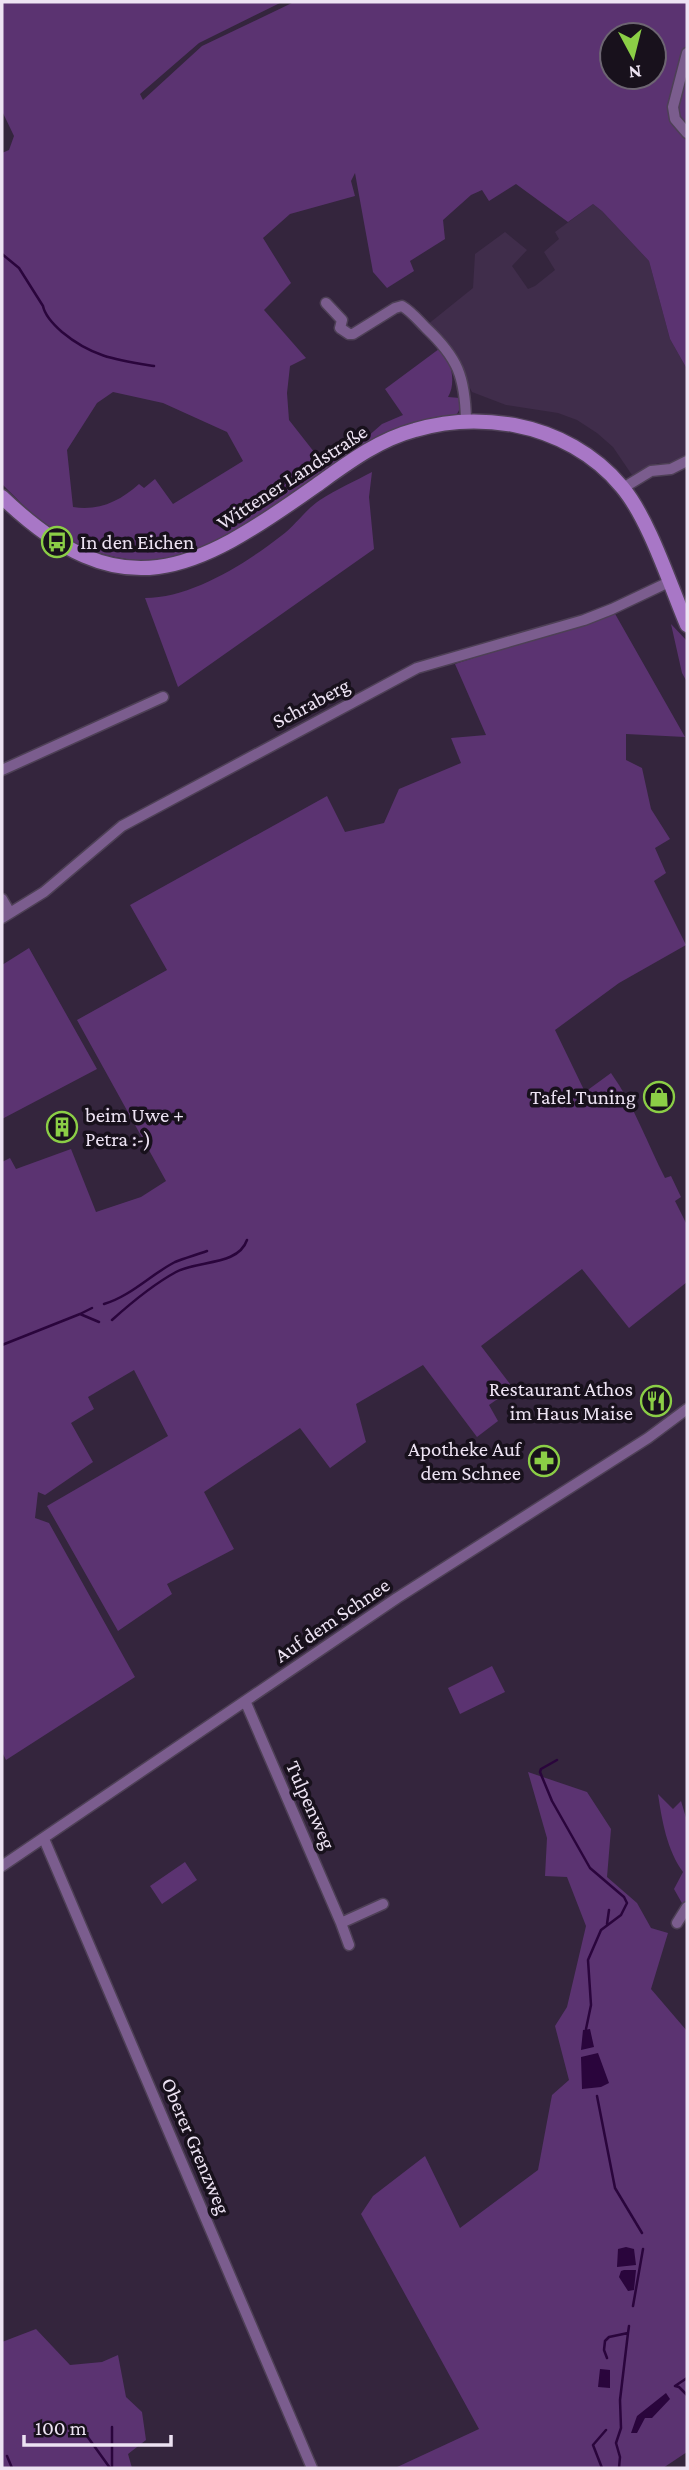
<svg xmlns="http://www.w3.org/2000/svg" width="689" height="2470" viewBox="0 0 689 2470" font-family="'Crimson Pro',serif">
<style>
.built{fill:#402d4b}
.green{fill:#5b3371;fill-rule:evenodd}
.water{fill:#2a053c}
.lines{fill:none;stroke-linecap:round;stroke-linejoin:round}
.stream{stroke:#2a053c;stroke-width:2.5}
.minor-casing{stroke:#4e4056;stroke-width:13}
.secondary-casing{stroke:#4e4056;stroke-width:17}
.minor{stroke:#7b5d8e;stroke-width:10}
.secondary{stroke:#a877c6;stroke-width:14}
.labels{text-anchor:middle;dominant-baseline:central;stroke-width:7;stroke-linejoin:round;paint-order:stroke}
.street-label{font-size:21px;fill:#ede3f3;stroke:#18111c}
.poi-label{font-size:21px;fill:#ede3f3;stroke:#18111c;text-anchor:end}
</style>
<rect width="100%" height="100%" fill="#34253d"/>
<path class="built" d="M593,204L602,211L649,261L670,339L687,369V459L671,465L658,463L632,475L613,447L597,433L577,420L558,413L506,405L472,392L447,343L427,325L473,288L475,254L505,232L527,250L512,266L528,289L535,286L555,270L544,252L559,239L555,232Z"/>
<path class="green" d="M2,2H282L199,43L140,94L143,100L202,46L294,2H687V369L670,339L649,261L602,211L593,204L568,222L516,184L489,201L482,190L471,195L443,220L445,239L410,261L414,271L387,288L373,272L355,173L351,181L355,196L290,214L263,238L291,283L264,310L306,358L290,366L287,393L289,420L318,457L336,443L350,452L382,424L403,415L385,389L443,346C450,360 457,382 448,397L460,398C461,404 461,409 456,415L411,424L226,540C217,544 207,550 197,553C153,568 102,560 63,537C41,524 20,502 2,484V153L9,150L14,136L2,111ZM612,35H654V77H612ZM113,392L163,403L227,432L243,461L173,504L155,479L144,488L139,484C120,501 100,511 73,507L67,450L97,403Z
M372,472L369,497L374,549L178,687L145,598C191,598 245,564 281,536C295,526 305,510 320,500C337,489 355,481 372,472Z
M614,612L685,737L626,734V760L642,768L651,809L670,839L655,848L666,873L654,881L686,945L619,983L555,1030L585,1092L611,1073C634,1105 647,1143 665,1178L671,1176L681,1197L675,1201L687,1225V1282L629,1328L582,1269L481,1346L513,1388L489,1405L498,1421L477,1437L423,1365L356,1404L366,1442L330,1468L300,1428L204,1492L234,1549L167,1584L172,1594L118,1631L47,1506L168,1436L134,1370L88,1397L94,1409L71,1423L93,1462L45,1495L38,1492L35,1518L49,1523L135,1677L6,1760L2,1752V1162L10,1158L16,1169L71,1149L96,1212L141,1197L166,1181L77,1020L167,970L130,905L327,796L345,832L384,823L399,789L461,763L451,738L486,735L455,664Z
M671,624L687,641V682L682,673Z
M29,948L97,1069L2,1119V965Z
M492,1666L505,1692L460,1714L448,1688Z
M528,1772L587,1792L611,1829L607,1877L637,1903L651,1928L668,1933L651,1989L687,2031V2452L663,2468H395L479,2429L361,2214L373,2196L425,2156L460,2228L538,2170L552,2095L569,2080L555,2026L567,2007L586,1926L567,1877L545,1876L547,1838Z
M658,1794L673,1809L681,1801L687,1821V1901L683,1905L674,1889L683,1872C667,1850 662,1821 658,1794Z
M185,1862L197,1880L162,1904L150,1886Z
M36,2329L70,2365L102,2362L118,2355L126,2397L142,2412L146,2440L128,2454L132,2468H2V2342Z"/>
<path class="water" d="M590,2029L594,2047L581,2050L583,2030Z
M598,2053L609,2083L601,2087L582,2089L581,2057Z
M626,2247L634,2249L636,2265L617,2267L618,2249Z
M624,2270H636L634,2290L628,2291L619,2277L621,2271Z
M600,2369L610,2370V2388L598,2387Z
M666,2393L670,2399L652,2418H645L637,2433H631L637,2416Z"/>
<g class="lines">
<path class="stream" d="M2,254L19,268L43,306C45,316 54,325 62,332C92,357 117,360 154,366
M104,1304C131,1296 150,1275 175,1262C185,1258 196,1255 207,1251
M80,1314L92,1308
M112,1320C132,1302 152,1285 176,1272C198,1260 238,1266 247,1240
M2,1345L80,1314L99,1322
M557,1760L541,1769L540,1772L552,1801L590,1868L624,1897L627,1903L621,1915L601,1930L588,1960L591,2005L586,2029
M607,1924L609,1910
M597,2096L615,2188L642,2233
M633,2306L643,2249
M607,2358L604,2350L605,2341L609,2337L628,2333L629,2326
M687,2378L675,2386L679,2387L687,2395
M112,2427V2468
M87,2436L110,2468
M7,2456L12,2468
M602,2468L593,2445L606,2430
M619,2468L620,2457L616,2443L621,2428L620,2400L628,2333"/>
<g class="minor-casing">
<path id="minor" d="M687,53L673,107L675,119L687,133
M326,303L342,320L340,328L349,334H353L395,308L402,306C412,312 418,320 426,328C458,358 465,377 466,420
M623,488L651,471L671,469L687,461
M2,770L163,697
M2,899L10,913
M2,918L44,892L122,826L417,668L584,620L612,609L669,582
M246,1703L341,1923L383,1904
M44,1839L312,2468
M2,1866L397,1598L648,1438L687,1409
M341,1923L349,1945
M677,1923L687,1907"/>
</g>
<g class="secondary-casing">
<path id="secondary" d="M2,497C122,612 194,572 314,487C345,465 377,440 415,430C448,420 480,419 514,425C556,433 595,454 622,487C649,519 670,585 687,625"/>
</g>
<use href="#minor" class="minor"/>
<use href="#secondary" class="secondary"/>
</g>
<defs>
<g id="bus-ring" transform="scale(1.575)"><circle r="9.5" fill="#18111c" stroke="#8bce46" stroke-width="1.5"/><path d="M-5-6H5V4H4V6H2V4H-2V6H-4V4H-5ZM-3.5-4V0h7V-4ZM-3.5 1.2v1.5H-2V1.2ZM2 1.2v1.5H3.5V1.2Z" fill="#8bce46"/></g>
<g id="shop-ring" transform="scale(1.575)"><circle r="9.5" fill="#18111c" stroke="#8bce46" stroke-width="1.5"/><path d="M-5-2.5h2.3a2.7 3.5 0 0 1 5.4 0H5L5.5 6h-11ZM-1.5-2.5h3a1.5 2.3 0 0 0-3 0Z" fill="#8bce46"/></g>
<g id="building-ring" transform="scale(1.575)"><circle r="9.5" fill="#18111c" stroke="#8bce46" stroke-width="1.5"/><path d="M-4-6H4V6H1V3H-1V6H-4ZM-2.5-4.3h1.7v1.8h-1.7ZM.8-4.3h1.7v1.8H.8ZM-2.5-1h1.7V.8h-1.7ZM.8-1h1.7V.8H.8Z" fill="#8bce46"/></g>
<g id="restaurant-ring" transform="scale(1.575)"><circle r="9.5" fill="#18111c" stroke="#8bce46" stroke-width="1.5"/><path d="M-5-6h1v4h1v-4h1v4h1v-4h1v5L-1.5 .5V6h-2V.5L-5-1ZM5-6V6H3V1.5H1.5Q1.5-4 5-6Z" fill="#8bce46"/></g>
<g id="pharmacy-ring" transform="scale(1.575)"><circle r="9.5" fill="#18111c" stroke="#8bce46" stroke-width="1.5"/><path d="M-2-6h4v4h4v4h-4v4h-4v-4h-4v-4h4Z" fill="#8bce46"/></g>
</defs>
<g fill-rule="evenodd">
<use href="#bus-ring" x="57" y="542"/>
<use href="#shop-ring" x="659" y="1097"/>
<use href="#building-ring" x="62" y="1127"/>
<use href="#restaurant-ring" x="656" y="1401"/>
<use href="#pharmacy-ring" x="544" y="1461"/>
</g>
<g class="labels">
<g class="street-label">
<text transform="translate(292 477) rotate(-33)">Wittener Landstraße</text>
<text transform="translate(311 703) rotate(-28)">Schraberg</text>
<text transform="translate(332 1620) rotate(-34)">Auf dem Schnee</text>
<text transform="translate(311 1805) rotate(66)">Tulpenweg</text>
<text transform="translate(196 2146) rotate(67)">Oberer Grenzweg</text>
</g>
<g class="poi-label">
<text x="80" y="542" text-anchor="start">In den Eichen</text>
<text x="636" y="1097">Tafel Tuning</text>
<text x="85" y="1115" text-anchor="start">beim Uwe +<tspan x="85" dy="24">Petra :-)</tspan></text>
<text x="633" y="1389">Restaurant Athos<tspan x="633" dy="24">im Haus Maise</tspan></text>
<text x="521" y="1449">Apotheke Auf<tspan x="521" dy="24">dem Schnee</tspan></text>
</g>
</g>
<rect width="689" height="2470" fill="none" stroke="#ede3f3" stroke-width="7"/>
<g transform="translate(633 56) rotate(173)"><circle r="33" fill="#18111c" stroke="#6d6572" stroke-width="2"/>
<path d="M0-5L12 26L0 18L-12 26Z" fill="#8bce46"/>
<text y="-10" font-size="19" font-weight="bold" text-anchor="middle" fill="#ede3f3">N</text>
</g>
<path d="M24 2435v10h147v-10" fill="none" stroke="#ede3f3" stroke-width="3.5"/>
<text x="35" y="2435" font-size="21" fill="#ede3f3" stroke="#18111c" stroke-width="5" paint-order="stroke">100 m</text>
</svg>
